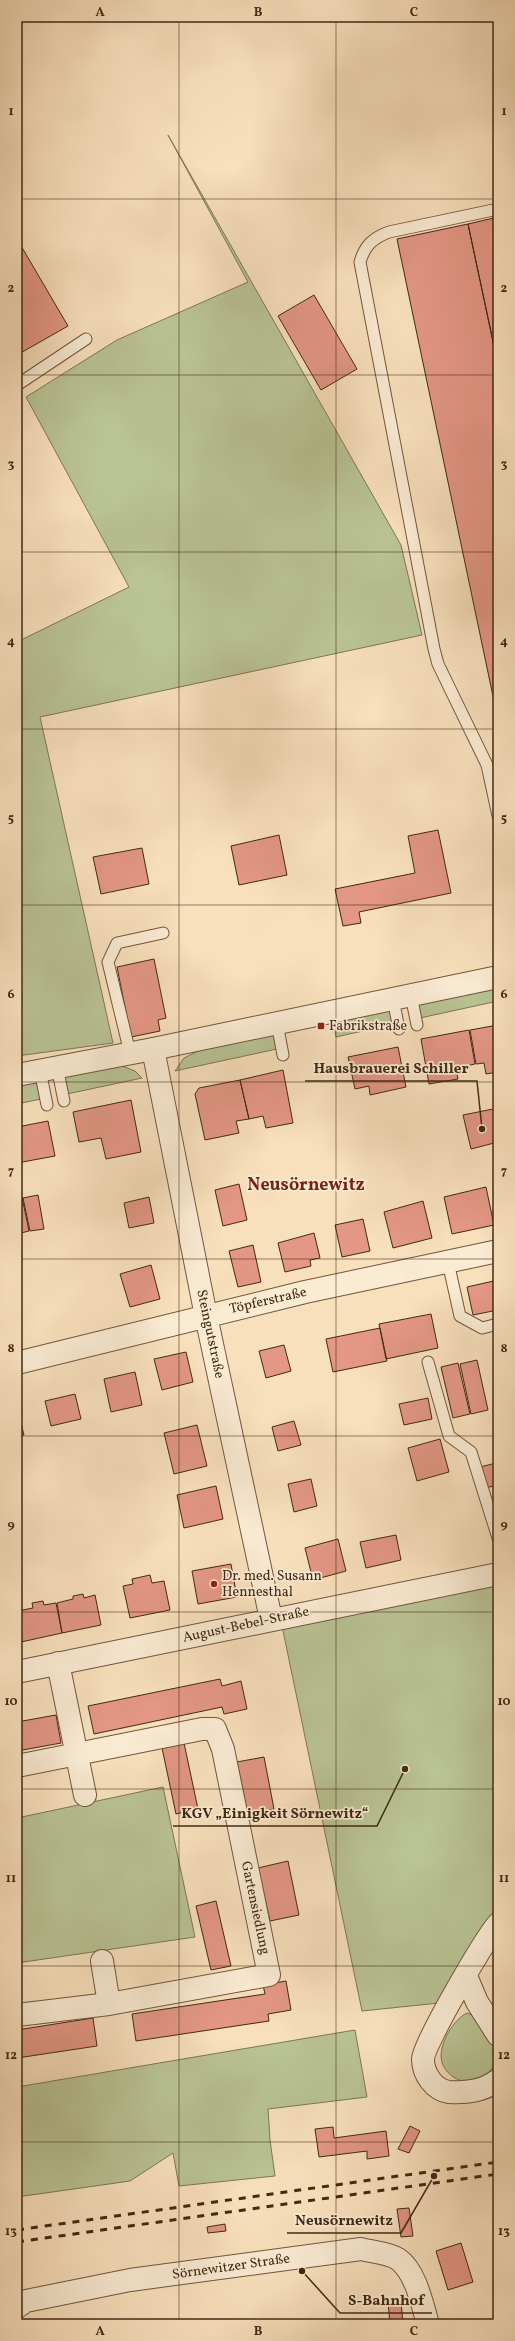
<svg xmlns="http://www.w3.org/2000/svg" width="515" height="2341" viewBox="0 0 515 2341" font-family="Vollkorn,serif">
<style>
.green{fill:#b9c394;stroke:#7e7654}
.building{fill:#e39784;stroke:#422814}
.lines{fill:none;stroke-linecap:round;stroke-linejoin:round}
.service-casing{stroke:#70563e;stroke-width:13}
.minor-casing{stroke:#70563e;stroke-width:24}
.tertiary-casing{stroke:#70563e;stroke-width:24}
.service{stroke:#faebd3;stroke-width:11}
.minor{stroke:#faebd3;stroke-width:22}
.tertiary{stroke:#faebd3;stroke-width:22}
.rail{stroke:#422814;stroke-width:3;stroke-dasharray:7 7;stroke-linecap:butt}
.grid{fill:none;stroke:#422814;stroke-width:1;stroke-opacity:0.55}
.poi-dot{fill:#8f2418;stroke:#faebd3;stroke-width:1.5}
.labels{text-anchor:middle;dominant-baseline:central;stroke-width:3.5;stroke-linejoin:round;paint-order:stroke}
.poi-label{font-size:14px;fill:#422814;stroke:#faebd3;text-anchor:start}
.street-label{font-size:14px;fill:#422814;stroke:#faebd3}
.district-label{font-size:18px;font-weight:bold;fill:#7a1f14;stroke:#faebd3}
.leader{fill:none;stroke:#422814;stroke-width:1.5}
.callout-dot{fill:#422814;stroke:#faebd3;stroke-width:1.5}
.callout-label{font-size:15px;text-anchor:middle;font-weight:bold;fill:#422814;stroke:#faebd3;stroke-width:3.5;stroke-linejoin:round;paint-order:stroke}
.neatline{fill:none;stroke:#422814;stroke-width:1.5}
.grid-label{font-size:13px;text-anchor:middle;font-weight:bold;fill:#422814}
</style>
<rect width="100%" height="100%" fill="#f8e0bc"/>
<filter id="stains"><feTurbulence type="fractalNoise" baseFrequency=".005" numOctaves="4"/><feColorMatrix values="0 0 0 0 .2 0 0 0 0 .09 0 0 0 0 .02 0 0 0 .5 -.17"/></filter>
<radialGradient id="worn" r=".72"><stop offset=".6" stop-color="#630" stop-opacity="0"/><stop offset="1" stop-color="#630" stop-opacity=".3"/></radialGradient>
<path class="green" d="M168,135L401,545L422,635L40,717L113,1043L17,1056V642L129,587L26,397L117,340L248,282Z
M498,987V1001L420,1018L417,1005Z
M391,1010L394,1024L336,1037L333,1021Z
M275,1034L277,1049L175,1071L184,1058L202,1049Z
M122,1066L135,1071L142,1078L67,1094L64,1076Z
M36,1081L41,1099L17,1104V1085Z
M498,1579V1911L479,1933L439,2003L362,2011L282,1626Z
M163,1787L195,1937L17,1963V1818Z
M467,2013C476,2016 478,2022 484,2030C487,2034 492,2040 494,2045C506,2075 462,2097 444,2067C434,2051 452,2020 467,2013Z
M355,2030L367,2097L268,2109L270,2140L275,2176L179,2186L173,2153L130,2181L17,2197V2087Z"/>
<path class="building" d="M498,217V365L468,224Z
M468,224L498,365V720L397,239Z
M17,239L68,326L17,355Z
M314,295L357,369L321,390L278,316Z
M438,830L451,893L359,912L361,923L343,926L335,889L415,873L408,836Z
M279,835L287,875L239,885L231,846Z
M142,848L149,884L101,894L93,857Z
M154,959L166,1018L158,1020L160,1031L131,1037L117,967Z
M498,1025V1072L486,1074L484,1063L476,1064L470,1030Z
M469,1030L475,1064L456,1068L458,1079L429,1084L421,1039Z
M398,1047L406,1087L370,1095L369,1086L355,1089L348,1057Z
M283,1070L293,1123L266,1128L263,1116L249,1119L240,1080Z
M240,1080L249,1119L236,1121L239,1133L205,1140L195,1094L199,1088Z
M131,1100L141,1152L106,1159L101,1138L79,1142L73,1112Z
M498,1108V1142L471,1149L463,1115Z
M48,1121L55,1156L17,1163V1127Z
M239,1184L247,1220L223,1226L215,1190Z
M486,1187L494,1225L452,1234L444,1197Z
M38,1195L44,1229L30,1231L23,1198Z
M22,1197L29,1231L17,1234V1198Z
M149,1197L154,1223L129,1228L124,1203Z
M423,1201L432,1238L393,1248L384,1212Z
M363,1219L370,1251L342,1257L335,1225Z
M314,1233L320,1258L310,1260L311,1266L285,1272L278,1243Z
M253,1245L261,1282L238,1287L229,1251Z
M151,1265L160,1299L130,1307L120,1274Z
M498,1280V1310L473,1315L467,1287Z
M431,1314L438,1348L386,1359L379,1324Z
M380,1328L387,1361L333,1372L326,1339Z
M284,1345L291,1371L266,1378L259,1351Z
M186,1352L193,1382L162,1390L154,1359Z
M477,1360L488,1410L471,1414L460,1364Z
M458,1363L470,1414L453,1418L441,1367Z
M135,1372L142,1405L111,1412L104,1379Z
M75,1394L81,1419L51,1426L45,1401Z
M428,1398L432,1419L404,1425L399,1404Z
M17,1408L24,1435L17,1437Z
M294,1421L301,1445L278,1451L272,1427Z
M197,1425L207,1466L174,1474L164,1433Z
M440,1439L449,1472L417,1481L408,1448Z
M496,1463L498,1485L485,1488L480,1467Z
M311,1479L317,1506L294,1512L288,1484Z
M216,1486L223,1519L184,1528L177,1495Z
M396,1535L401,1560L366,1568L360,1542Z
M338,1539L346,1571L313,1580L305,1548Z
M231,1564L237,1597L198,1604L192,1571Z
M150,1575L152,1583L164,1581L170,1610L130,1618L123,1586L133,1584L132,1579Z
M83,1594L84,1598L95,1595L101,1625L62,1633L57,1603L73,1599V1596Z
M43,1601L44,1605L56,1603L62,1633L21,1642L17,1625V1611L33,1608L32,1603Z
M220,1679L222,1686L241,1681L247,1709L224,1714L222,1707L94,1734L88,1706Z
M56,1715L61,1743L17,1751V1722Z
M184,1743L198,1809L176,1814L162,1748Z
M264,1757L274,1809L248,1815L237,1762Z
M288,1861L299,1915L270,1921L258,1868Z
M216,1901L231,1966L211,1970L196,1906Z
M286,1981L291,2010L268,2014L269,2021L136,2041L132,2014L265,1994L263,1985Z
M93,2018L97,2046L17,2058V2030Z
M410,2126L420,2131L409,2153L398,2149Z
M333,2127L334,2138L386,2131L389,2156L367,2159V2151L319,2157L315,2129Z
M409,2208L413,2236L401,2237L397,2209Z
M225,2224L226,2231L208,2233L207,2227Z
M461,2243L473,2282L448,2290L436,2251Z
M401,2301L403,2324H390L388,2302Z"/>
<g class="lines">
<g class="service-casing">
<path id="service" d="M498,209L389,232C373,238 365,245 360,262L434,649L438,664L487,765L498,816
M17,385L86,339
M411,995L417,1025
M393,999L399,1029
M277,1023L283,1055
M130,1053L108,962L117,943L163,933
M57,1067L64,1101
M40,1070L47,1105
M448,1262L460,1316L482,1328L498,1324
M428,1362L449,1436L471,1452L498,1538"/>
</g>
<g class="minor-casing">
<path id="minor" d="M153,1049L206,1316L271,1619
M17,1363L305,1292L498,1251
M58,1663L85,1795
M17,1672L498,1574
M17,1766L202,1729H215L223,1749L269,1975L109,2004L17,2015
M498,1924C485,1939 424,2043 423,2059C423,2074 434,2090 449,2092C468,2093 483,2091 498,2080
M102,1961L109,2004
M466,1976L477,2002L498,2035
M17,2307L26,2301L130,2280L361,2249C372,2252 389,2253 398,2259C416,2272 422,2304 428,2324"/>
</g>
<g class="tertiary-casing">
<path id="tertiary" d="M17,1075L153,1049L498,977"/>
</g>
<use href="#service" class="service"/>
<use href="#minor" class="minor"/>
<use href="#tertiary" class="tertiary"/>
<path class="rail" d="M17,2230L498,2162
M17,2242L498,2174"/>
</g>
<path class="grid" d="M179,17V2324M336,17V2324M17,199H498M17,375H498M17,552H498M17,729H498M17,905H498M17,1082H498M17,1259H498M17,1436H498M17,1612H498M17,1789H498M17,1966H498M17,2142H498"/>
<g class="poi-dot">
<rect x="317" y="1022" width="8" height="8" rx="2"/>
<circle cx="214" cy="1584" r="4"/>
</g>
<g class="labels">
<g class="poi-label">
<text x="329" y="1026">Fabrikstraße</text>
<text x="222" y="1576">Dr. med. Susann<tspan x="222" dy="16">Hennesthal</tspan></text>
</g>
<g class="street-label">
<text transform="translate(268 1301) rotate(-13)">Töpferstraße</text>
<text transform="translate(210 1334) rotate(78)">Steingutstraße</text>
<text transform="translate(246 1625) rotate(-12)">August-Bebel-Straße</text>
<text transform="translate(255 1908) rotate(78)">Gartensiedlung</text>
<text transform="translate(231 2267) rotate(-8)">Sörnewitzer Straße</text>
</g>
<g class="district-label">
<text x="306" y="1185">Neusörnewitz</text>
</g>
</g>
<path class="leader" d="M482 1129L477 1081H305M405 1769L377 1826H173M434 2176L401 2233H287M302 2271L340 2313H432"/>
<g class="callout-dot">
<circle cx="482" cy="1129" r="4"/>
<circle cx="405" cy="1769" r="4"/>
<circle cx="434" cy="2176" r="4"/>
<circle cx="302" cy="2271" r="4"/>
</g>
<g class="callout-label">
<text x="391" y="1073">Hausbrauerei Schiller</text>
<text x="275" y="1818">KGV „Einigkeit Sörnewitz“</text>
<text x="344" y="2225">Neusörnewitz</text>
<text x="386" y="2305">S-Bahnhof</text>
</g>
<rect width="515" height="2341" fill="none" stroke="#f8e0bc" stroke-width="44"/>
<rect x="22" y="22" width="471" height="2297" class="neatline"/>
<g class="grid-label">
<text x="100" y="16">A</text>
<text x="258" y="16">B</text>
<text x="414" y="16">C</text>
<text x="11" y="115">1</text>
<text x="504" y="115">1</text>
<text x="11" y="292">2</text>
<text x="504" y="292">2</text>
<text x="11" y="468">3</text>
<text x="504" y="468">3</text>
<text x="11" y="645">4</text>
<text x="504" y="645">4</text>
<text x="11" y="822">5</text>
<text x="504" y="822">5</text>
<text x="11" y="998">6</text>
<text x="504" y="998">6</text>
<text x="11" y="1175">7</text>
<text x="504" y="1175">7</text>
<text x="11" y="1352">8</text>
<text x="504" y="1352">8</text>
<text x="11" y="1528">9</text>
<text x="504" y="1528">9</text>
<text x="11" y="1705">10</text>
<text x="504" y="1705">10</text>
<text x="11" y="1882">11</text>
<text x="504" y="1882">11</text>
<text x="11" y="2059">12</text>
<text x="504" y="2059">12</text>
<text x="11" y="2235">13</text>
<text x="504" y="2235">13</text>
<text x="100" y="2335">A</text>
<text x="258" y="2335">B</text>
<text x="414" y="2335">C</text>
</g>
<rect width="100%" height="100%" filter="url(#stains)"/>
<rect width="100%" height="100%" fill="url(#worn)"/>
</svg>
